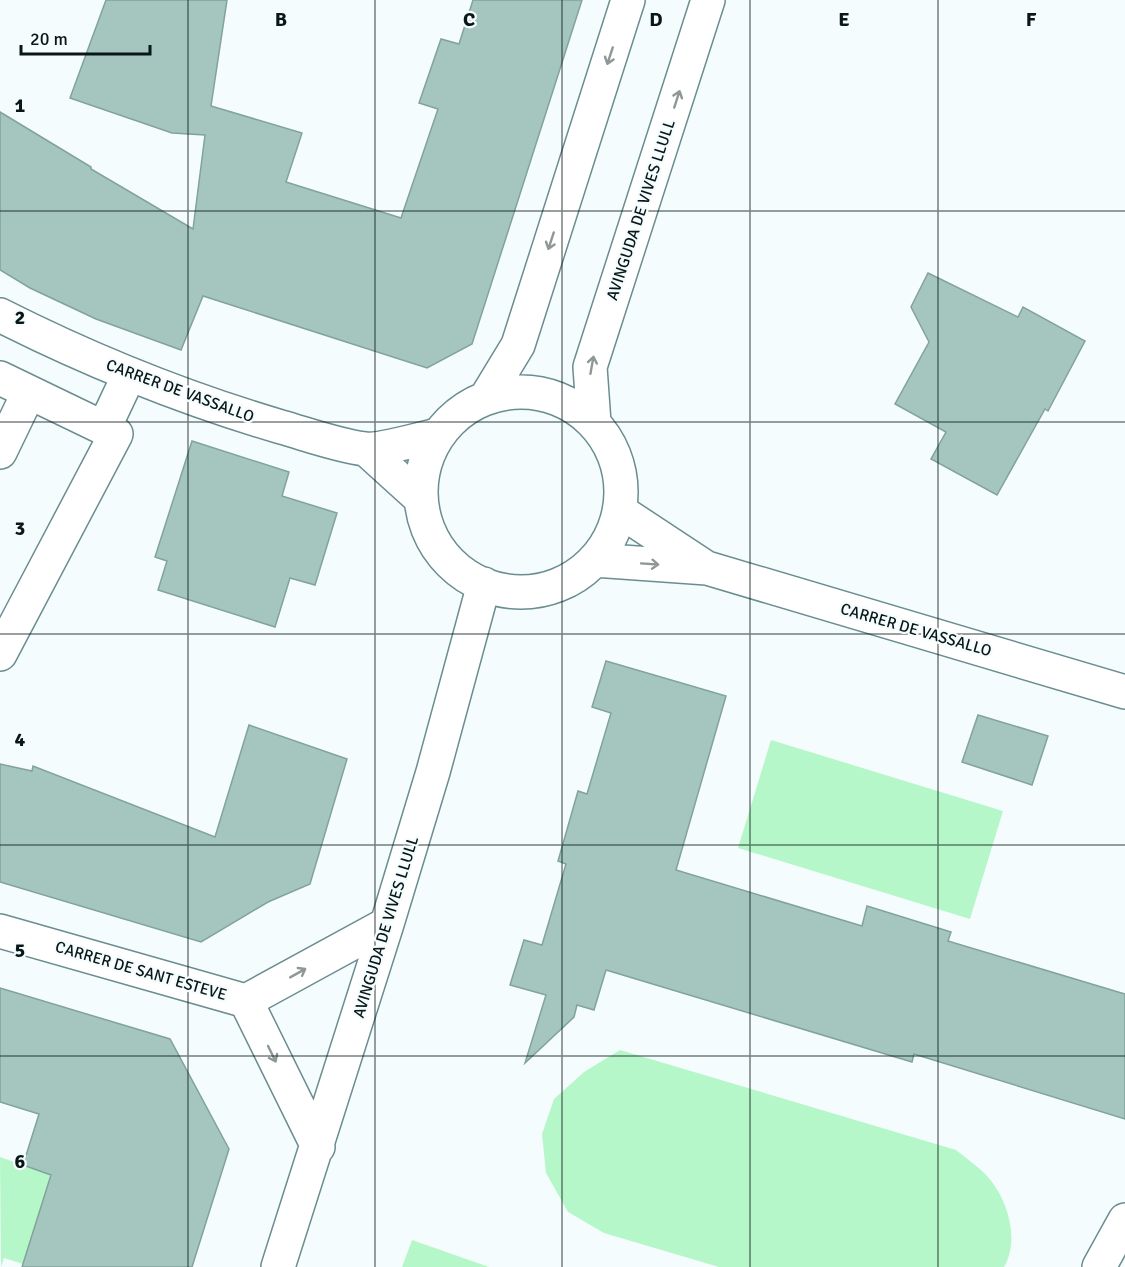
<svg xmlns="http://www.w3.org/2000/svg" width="1125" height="1267" viewBox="0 0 1125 1267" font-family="Signika,sans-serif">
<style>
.green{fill:#b6f7c9}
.building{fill:#a4c6be;stroke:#81a39a;stroke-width:1.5}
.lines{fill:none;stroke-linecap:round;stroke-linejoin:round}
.minor-casing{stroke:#6a8d90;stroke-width:36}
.minor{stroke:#fff;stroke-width:33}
.oneway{stroke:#909797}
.grid{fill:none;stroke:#091718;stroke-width:1.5;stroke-opacity:0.55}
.labels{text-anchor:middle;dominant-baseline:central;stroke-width:4.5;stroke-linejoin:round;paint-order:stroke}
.street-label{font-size:16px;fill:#091718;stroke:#f5fcfd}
.grid-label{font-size:20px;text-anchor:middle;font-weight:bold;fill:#091718;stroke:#f5fcfd;stroke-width:4.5;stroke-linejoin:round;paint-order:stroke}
</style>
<rect width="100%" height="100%" fill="#f5fcfd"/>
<path class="green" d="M771,740L1003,811L970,919L738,848Z
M620,1050L956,1150C967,1159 979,1167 988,1177C1008,1200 1020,1240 1004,1267H719L604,1233L568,1212L546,1173L542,1134L554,1099L584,1072Z
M0,1157L51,1175L23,1264L4,1258L1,1267Z
M412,1240L489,1267H402Z"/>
<path class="building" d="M106,0H227L211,106L302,133L286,182L401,218L438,109L419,103L441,39L459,44L473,0H582L472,344L427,368L203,296L181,350L96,319L30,288L0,270V112L91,167V169L193,229L205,135L172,133L70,98Z
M928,273L1018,317L1023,307L1085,341L1048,411L1045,409L997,495L931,459L946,432L895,404L929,342L911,307Z
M192,441L289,472L282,496L337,513L315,585L290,578L275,627L158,590L167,561L155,557Z
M606,661L726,696L676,870L862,926L867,906L951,932L948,941L1125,994V1119L914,1054L912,1062L606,970L594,1010L577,1005L574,1017L525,1063L546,995L510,985L524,940L542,945L566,864L558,861L578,791L587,794L611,713L592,707Z
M978,715L1048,736L1032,785L962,762Z
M249,725L347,759L310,884L268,902L201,942L0,882V764L32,771L33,766L215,837Z
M0,988L170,1039L229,1149L192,1267H22L51,1175L23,1165L39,1114L0,1102Z"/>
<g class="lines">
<g class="minor-casing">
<path id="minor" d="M0,315C91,361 183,398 281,427C306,434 339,446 365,449C378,451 421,439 437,435
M0,378L116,434L0,654
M421 492a100 100 0 1 1 200 0a100 100 0 1 1-200 0Z
M487,396L518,345L628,0
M594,423L590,367L708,0
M104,428L129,375
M367,450L420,498
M0,452L29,392
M620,511L705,567
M594,560L707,568L1125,692
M0,931L246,1001L387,924
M246,1001L318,1147
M278,1267L387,924L433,772L484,584
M1099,1267L1125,1220"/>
</g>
<use href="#minor" class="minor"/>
</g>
<defs><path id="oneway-shaft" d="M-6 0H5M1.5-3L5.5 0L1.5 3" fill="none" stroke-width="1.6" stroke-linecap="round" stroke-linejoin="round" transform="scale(1.5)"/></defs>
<g class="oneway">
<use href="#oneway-shaft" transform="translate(610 56) rotate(108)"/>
<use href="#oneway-shaft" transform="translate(677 99) rotate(-72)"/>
<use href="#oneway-shaft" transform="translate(551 241) rotate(108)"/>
<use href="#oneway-shaft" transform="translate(592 365) rotate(-80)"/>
<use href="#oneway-shaft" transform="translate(650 564) rotate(4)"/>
<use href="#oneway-shaft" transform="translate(298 973) rotate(-29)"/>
<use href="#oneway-shaft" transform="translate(272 1054) rotate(64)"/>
</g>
<path class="grid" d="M188,0V1267M375,0V1267M562,0V1267M750,0V1267M938,0V1267M0,211H1125M0,422H1125M0,634H1125M0,845H1125M0,1056H1125"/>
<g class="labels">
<g class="street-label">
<text transform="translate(641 210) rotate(-72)">AVINGUDA DE VIVES LLULL</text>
<text transform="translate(180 391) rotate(20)">CARRER DE VASSALLO</text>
<text transform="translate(916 630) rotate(16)">CARRER DE VASSALLO</text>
<text transform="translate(386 927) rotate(-73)">AVINGUDA DE VIVES LLULL</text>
<text transform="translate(141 971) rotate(16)">CARRER DE SANT ESTEVE</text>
</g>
</g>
<g class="grid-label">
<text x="281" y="26">B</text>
<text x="469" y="26">C</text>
<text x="656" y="26">D</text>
<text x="844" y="26">E</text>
<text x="1031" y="26">F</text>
<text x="20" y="112">1</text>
<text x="20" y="324">2</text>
<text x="20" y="535">3</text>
<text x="20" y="746">4</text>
<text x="20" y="957">5</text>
<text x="20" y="1168">6</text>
</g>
<path d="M21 45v9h129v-9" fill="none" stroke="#091718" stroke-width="3"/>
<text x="30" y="45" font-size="18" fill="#091718" stroke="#f5fcfd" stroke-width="4.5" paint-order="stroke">20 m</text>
</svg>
